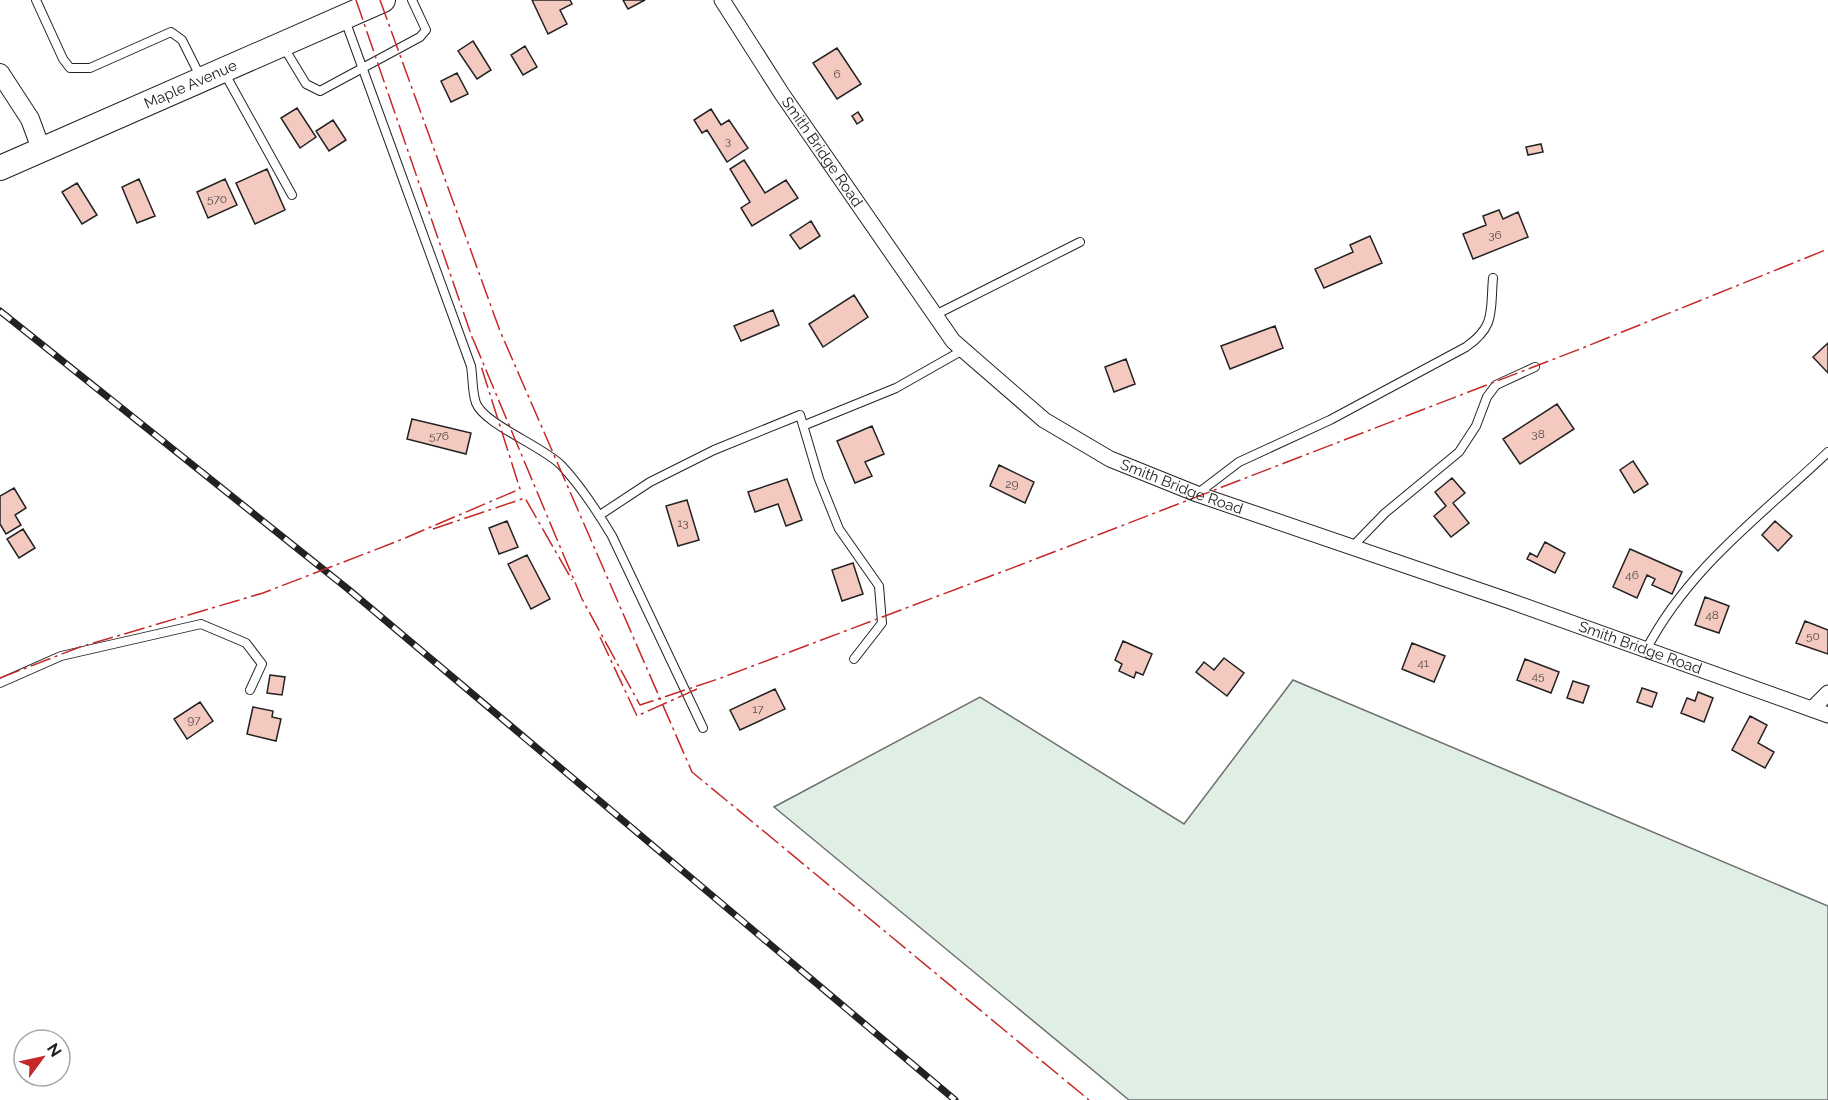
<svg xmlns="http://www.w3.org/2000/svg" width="1828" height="1100" viewBox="0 0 1828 1100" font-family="Raleway,sans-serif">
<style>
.green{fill:#e0efe3;stroke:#6f6f6f;stroke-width:1.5}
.building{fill:#f3c9c0;stroke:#222;stroke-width:1.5}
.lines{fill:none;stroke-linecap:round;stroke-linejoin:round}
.service-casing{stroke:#222;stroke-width:10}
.minor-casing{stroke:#222;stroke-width:17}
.tertiary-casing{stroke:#222;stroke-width:20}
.primary-casing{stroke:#222;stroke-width:26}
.service{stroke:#fff;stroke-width:8}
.minor{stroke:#fff;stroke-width:15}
.tertiary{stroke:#fff;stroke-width:18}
.primary{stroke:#fff;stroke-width:24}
.rail-casing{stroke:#222;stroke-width:7}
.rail{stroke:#fff;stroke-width:4.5;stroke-dasharray:14;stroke-linecap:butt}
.power{stroke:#c62828;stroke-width:1.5;stroke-dasharray:21 4.5 3 4.5;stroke-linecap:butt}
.labels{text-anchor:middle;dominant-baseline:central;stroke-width:4.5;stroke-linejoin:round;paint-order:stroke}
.number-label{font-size:12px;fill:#564c4a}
.street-label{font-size:15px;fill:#222;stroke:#fff}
</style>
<rect width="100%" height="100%" fill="#fff"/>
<path class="green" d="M1293,680L1828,906V1100H1129L774,807L980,697L1184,824Z"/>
<path class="building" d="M532,0H570L572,4L560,10L567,24L548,34Z
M623,0H645L628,9Z
M473,41L491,70L477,79L458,51Z
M525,46L537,67L523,75L511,55Z
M837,48L861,84L837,99L813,63Z
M457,73L468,94L451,102L441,81Z
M297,108L316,137L300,148L281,118Z
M711,109L721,125L729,120L748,148L727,162L707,130L702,133L694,120Z
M858,112L863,120L857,124L852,116Z
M333,120L346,140L329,151L316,131Z
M1541,144L1543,152L1528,155L1526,147Z
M744,160L765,193L786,180L798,198L752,226L741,208L750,202L730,169Z
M267,169L285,210L255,224L236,183Z
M139,179L155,216L137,223L122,187Z
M225,179L237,205L208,218L197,192Z
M77,183L97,215L82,224L62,192Z
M1499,210L1503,219L1518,212L1528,237L1473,259L1463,234L1486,225L1483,216Z
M811,221L820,236L800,249L790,235Z
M1370,236L1382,263L1324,288L1315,269L1353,252L1350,245Z
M854,295L868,317L823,347L809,324Z
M773,310L779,325L741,341L734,326Z
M1275,326L1283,348L1230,369L1221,346Z
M1828,343V373L1813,357Z
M1126,359L1135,384L1114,392L1105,367Z
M1557,404L1574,429L1520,464L1503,439Z
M412,419L471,433L466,454L407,439Z
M872,426L884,454L865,462L872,476L855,483L837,441Z
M1633,461L1648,484L1634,493L1620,470Z
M999,465L1034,482L1025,503L990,486Z
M1452,478L1465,493L1453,503L1469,523L1451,537L1434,516L1446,506L1435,492Z
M787,479L802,520L786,526L778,504L755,512L748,492Z
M14,488L26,508L15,515L21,525L6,534L0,524V496Z
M687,500L699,540L678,546L666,506Z
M507,521L518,547L499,554L489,528Z
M1775,521L1792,536L1778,551L1762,535Z
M23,529L35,548L19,558L7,539Z
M1545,542L1565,553L1555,573L1527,559L1530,553L1537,557Z
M1630,549L1682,572L1672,594L1652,585L1655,579L1647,575L1637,598L1613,587Z
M527,555L550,599L531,609L508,564Z
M853,563L863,594L842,601L832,570Z
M1705,597L1729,606L1719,633L1695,625Z
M1805,621L1828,630V654L1796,643Z
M1123,641L1152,654L1143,675L1136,672L1134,678L1119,671L1122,664L1115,660Z
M1412,643L1445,656L1434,682L1402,669Z
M1224,658L1244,673L1227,696L1196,672L1204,662L1214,670Z
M1525,659L1559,672L1551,693L1517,680Z
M270,675L285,677L282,695L267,693Z
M1573,681L1589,686L1583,703L1567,698Z
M1642,688L1657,693L1652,707L1637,702Z
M775,689L785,709L740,730L730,710Z
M1698,692L1713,698L1704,722L1681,713L1687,698L1695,701Z
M200,702L213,721L187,739L174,719Z
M253,707L273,711L272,717L281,719L276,741L247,734Z
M1750,716L1767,725L1758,743L1774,752L1765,768L1732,750Z"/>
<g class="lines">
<g class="service-casing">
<path id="service" d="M36,0L63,59L70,68H90L171,32L182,40L201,78
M345,20L471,366C473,378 472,392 476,403C484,424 542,446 561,465C581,486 597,511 612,536L703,728
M283,46L306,84L320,91L420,37L426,30L412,0
M225,74L292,195
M935,315L1080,242
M805,425L896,388L963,350
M1197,494L1239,462L1330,420L1466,347C1496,326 1490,312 1493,278
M600,515L650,482L714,450L800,415L819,479L839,529L879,586L882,623L854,659
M1352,547L1385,513L1459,452L1476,426L1487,397L1496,385L1535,367
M1646,650C1689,567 1762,515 1828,452
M0,683L61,656L201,624L246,643L262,664L250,690"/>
</g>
<g class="minor-casing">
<g id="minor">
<path id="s1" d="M722,0L782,94L953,341L1044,420L1110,459L1197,494L1510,601L1828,715"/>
<path d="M1812,709L1828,693"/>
</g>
</g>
<g class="tertiary-casing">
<path id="tertiary" d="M0,73L30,119L41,149"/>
</g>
<g class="primary-casing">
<g id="primary">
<path id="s2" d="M0,168L383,0"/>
</g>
</g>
<use href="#service" class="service"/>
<use href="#minor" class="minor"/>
<use href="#tertiary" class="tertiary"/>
<use href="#primary" class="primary"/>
<g class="rail-casing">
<path id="rail" d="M0,311L348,589L955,1100"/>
</g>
<use href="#rail" class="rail"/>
<path class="power" d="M356,0L473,340
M380,0L500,331L692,772L1089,1100
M473,339L582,599L640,705L721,678L1020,565L1580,349L1828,249
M433,529L525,498L572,580
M600,637L637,716L697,689
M0,678L80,647L263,593L398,541L520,489L481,366"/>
</g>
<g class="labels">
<g class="number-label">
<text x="837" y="74">6</text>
<text x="728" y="141">3</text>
<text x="217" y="199">570</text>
<text x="1495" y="235">36</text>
<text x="1538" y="434">38</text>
<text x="439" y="436">576</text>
<text x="1012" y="484">29</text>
<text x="683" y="523">13</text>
<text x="1632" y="575">46</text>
<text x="1712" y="615">48</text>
<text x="1813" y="636">50</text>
<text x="1423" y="663">41</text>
<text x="1538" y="676">45</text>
<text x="758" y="709">17</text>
<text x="194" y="720">97</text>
</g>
<g class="street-label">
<text stroke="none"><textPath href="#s2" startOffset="208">Maple Avenue</textPath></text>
<text stroke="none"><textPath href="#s1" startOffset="182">Smith Bridge Road</textPath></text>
<text stroke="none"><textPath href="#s1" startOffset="686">Smith Bridge Road</textPath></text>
<text stroke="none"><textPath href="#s1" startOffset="1172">Smith Bridge Road</textPath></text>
</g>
</g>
<g transform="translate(42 1058) rotate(57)"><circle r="28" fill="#ffffff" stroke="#a7a7a7" stroke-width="1.5"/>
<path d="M0-4.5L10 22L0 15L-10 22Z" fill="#c62828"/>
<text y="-9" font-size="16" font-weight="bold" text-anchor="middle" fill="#222222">N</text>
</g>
</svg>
